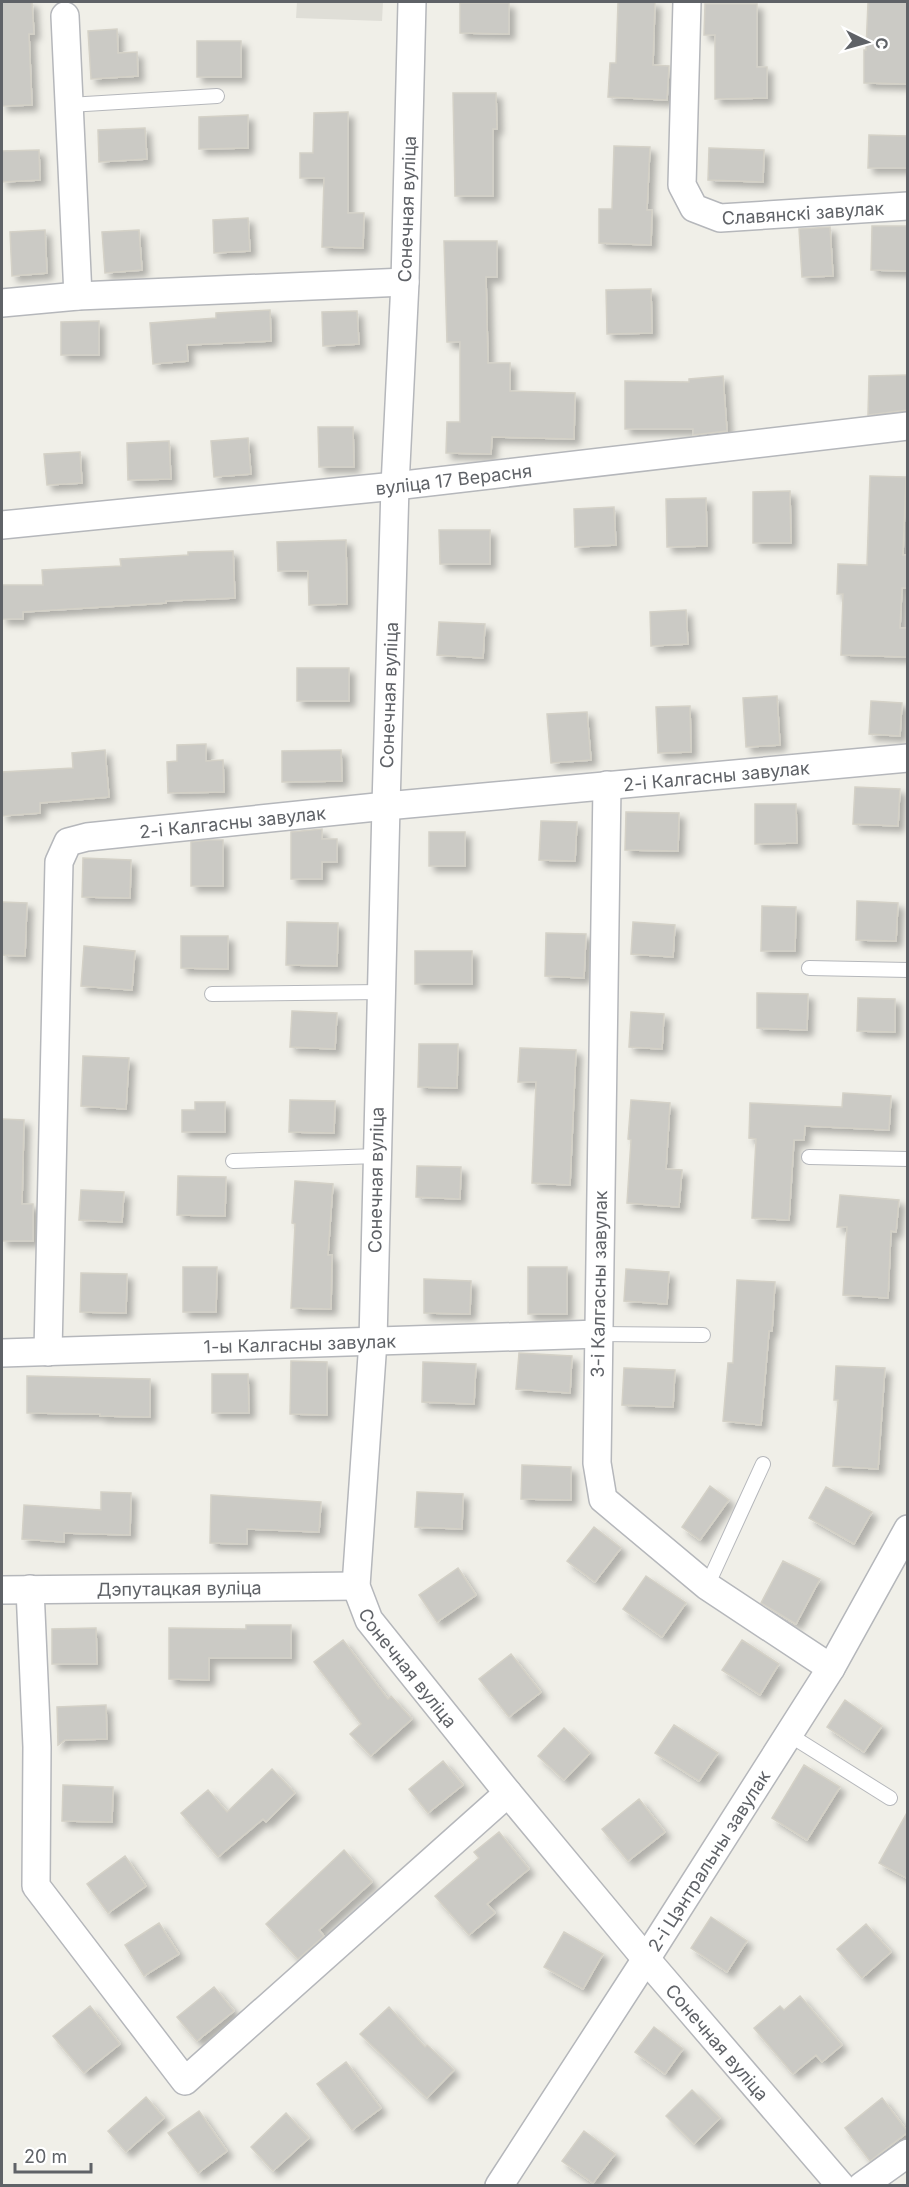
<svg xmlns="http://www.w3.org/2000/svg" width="909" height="2187" viewBox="0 0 909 2187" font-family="Inter,sans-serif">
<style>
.education{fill:#dfded7}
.building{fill:#cbcac5;stroke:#d4d1c7;stroke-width:1.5;filter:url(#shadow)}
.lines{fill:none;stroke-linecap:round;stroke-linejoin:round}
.service-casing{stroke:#b5b7bb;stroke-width:16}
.minor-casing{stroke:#b5b7bb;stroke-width:30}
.service{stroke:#fff;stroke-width:14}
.minor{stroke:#fff;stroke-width:27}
.labels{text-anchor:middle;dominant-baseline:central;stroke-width:4.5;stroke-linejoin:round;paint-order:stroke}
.street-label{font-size:18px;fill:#5f6267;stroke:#fff}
</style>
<defs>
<filter id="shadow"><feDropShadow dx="5.5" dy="5.5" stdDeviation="3" flood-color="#0004"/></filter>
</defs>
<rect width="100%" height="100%" fill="#f0efe8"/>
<path class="education" d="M297,2H383L382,21L296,18Z"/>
<path class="building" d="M2,2H32L34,34H29L32,105L2,106Z
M618,2H655L653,65L669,66L667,100L608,97L610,63H616Z
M868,2H908V84L864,83V50H866Z
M460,3H509V34L460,33Z
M705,4H757V67H767V98L715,99V35H704Z
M117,29L118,53L137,52L138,76L91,79L88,31Z
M197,41H241V77H197Z
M453,93H496L497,129H493V196H455Z
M348,112V213H364L363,248L322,247L324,178H300V153H313L314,113Z
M248,115V148L199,149V117Z
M145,128L147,159L99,162L98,130Z
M869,135L908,136V168H868Z
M614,146L650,147L647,210H652L651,245L599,243V209H612Z
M709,148L764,150L763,182L708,180Z
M39,150L40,180L2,182V151Z
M248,218L250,251L214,253L213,220Z
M872,226H908V271L871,270Z
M830,227L833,276L802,277L799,229Z
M45,230L47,273L12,276L10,232Z
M139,230L142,270L105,273L102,232Z
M444,241H497V277H486L488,363H510V391L575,393L574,439L492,437L491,454L446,453L447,422H460V342H447Z
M651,289L652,333L607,334L606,290Z
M270,310L271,341L187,345L188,361L153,364L150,323L216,318V313Z
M357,311L359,344L323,346L322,312Z
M99,321V355H61V322Z
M908,375V410L868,415L869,376Z
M723,376L727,431L693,435V429H625V381L689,382V379Z
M318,427H353L354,467H319Z
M248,438L251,474L214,477L211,441Z
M169,441L171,479L128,480L127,443Z
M80,452L82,483L47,485L44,454Z
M870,476L906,477L903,555H908V588H902L900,628H908V657L841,655L843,594H837L838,564L867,565Z
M790,491L791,543H753V492Z
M706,498L707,546L667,547L666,499Z
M614,507L616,545L575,547L574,509Z
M439,530H490V564H440Z
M346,540L347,604L309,605L308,571H278L277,542Z
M233,551L235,598L166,601V603L23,612V619H2V585H43L42,570L121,566L120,559L188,555V552Z
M686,610L688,644L651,646L650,612Z
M439,622L485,624L483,658L437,655Z
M297,668H349V701H297Z
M777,696L780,745L746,747L743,698Z
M871,701L902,703L900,736L869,734Z
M690,706L691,752L658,753L656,707Z
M587,712L591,760L551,763L547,714Z
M206,744V761L223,760L224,792L168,793L167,762L177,761V745Z
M105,750L109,797L40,803V813L2,816V772L73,768L72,753Z
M341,750L342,781L282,782V751Z
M855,787L900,789L898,826L853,824Z
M755,804H796L797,843L755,844Z
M626,812L679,813L678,851L625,850Z
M541,821L577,822L575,861L539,860Z
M322,829V839H337V862H322V879H291V832Z
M429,832H465V866H429Z
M209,840H223V886H191V842Z
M83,858L131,860L130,898L82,897Z
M857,901L898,903L896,941L856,940Z
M2,902L27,903L25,956L2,955Z
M762,906L796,907L795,951H761Z
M287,922L338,923L337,966L286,965Z
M633,922L675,925L673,957L631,954Z
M546,933L586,934L584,978L545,976Z
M181,936H228V969L181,968Z
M84,946L135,951L132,990L81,986Z
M415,951H472V984H415Z
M757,993L808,994L807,1030L757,1028Z
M858,998L895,999V1032L857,1031Z
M292,1011L337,1013L335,1049L290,1047Z
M631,1012L664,1014L662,1049L629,1047Z
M419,1044H458L457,1088L418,1087Z
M520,1048L576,1050L570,1185L532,1183L536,1082H518Z
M83,1056L129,1058L126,1109L81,1106Z
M843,1093L891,1096L889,1130L805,1126L804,1140H794L789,1220L752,1218L756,1139L749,1138L750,1103L842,1107Z
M290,1100L335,1101L334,1133L289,1132Z
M631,1100L670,1103L666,1169L682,1170L679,1207L627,1203L631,1140L628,1139Z
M195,1102H225V1132H182V1110H195Z
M2,1119L24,1120L22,1204H33V1241H2Z
M417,1166L461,1167L460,1199L416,1197Z
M178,1176L226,1177L225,1216L177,1215Z
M295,1181L333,1184L328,1255H332L331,1309L291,1308L295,1224L292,1223Z
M81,1190L124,1192L122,1222L79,1220Z
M840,1195L899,1200L896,1232L891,1231L888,1298L843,1295L847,1227H837Z
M183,1267H217L216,1312H183Z
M528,1267H567V1314H528Z
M626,1269L669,1272L667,1304L624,1301Z
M81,1273L127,1274L126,1313L80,1312Z
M424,1279L471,1281L470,1314L424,1313Z
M737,1280L775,1282L772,1331H769L761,1425L723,1421L728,1363H733Z
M519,1353L572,1356L570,1393L516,1389Z
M291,1361L327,1362V1415L290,1414Z
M423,1362L476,1364L474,1404L422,1402Z
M836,1366L885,1368L878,1469L833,1466L838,1400H834Z
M624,1368L675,1370L673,1407L622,1405Z
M212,1374H248L249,1413H212Z
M27,1376L150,1379V1417L100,1416V1414L27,1413Z
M522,1465L571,1467V1500L521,1499Z
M710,1486L729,1500L700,1540L682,1527Z
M826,1487L872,1512L854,1544L809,1518Z
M101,1492L131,1493L130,1535L64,1533V1542L22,1539L24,1505L101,1510Z
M417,1492L463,1494L462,1529L415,1527Z
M211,1495L321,1502L319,1532L247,1529V1544L210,1543Z
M594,1527L621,1548L595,1582L567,1561Z
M783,1561L820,1579L796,1624L761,1603Z
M458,1568L476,1595L437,1622L419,1595Z
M646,1576L686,1603L662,1637L623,1609Z
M246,1625H291V1658H209V1680L169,1679V1628L246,1629Z
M96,1628L97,1664H52V1629Z
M343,1640L388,1699L391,1696L412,1719L371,1756L350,1734L361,1724L314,1662Z
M742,1640L779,1664L760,1695L722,1670Z
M511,1654L541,1692L509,1717L479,1679Z
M845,1700L882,1726L864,1752L827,1727Z
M106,1705L107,1739L65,1740L58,1745L57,1707Z
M674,1725L718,1753L699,1781L655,1753Z
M564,1728L590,1753L564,1780L538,1756Z
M443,1761L463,1785L428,1813L409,1789Z
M804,1765L840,1787L807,1840L772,1818Z
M272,1769L295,1793L266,1822L263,1819L218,1857L181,1813L208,1790L227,1812Z
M63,1785L113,1787L112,1822L62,1821Z
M639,1799L665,1832L628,1861L602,1829Z
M908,1811V1879L879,1863Z
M499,1832L529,1869L487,1904L495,1913L469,1935L435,1896L479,1858L474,1852Z
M344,1850L372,1882L319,1930L324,1936L298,1959L266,1924Z
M125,1856L146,1886L108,1913L87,1884Z
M711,1917L747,1941L727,1972L691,1948Z
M159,1923L179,1954L144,1976L125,1945Z
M866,1924L891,1952L862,1978L837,1949Z
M564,1932L603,1954L583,1989L544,1967Z
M214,1987L234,2011L197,2041L177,2017Z
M800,1996L842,2045L822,2062L816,2055L793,2074L754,2028L780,2006L784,2010Z
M90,2006L120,2044L84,2073L53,2036Z
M389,2007L425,2047L427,2045L454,2070L427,2098L360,2034Z
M654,2027L683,2049L665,2074L635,2052Z
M346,2062L381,2108L352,2130L317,2084Z
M692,2090L720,2118L694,2144L666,2116Z
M146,2097L164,2118L126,2152L108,2131Z
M882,2098L908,2132L870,2161L845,2128Z
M199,2111L227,2151L198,2173L168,2133Z
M286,2113L309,2138L273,2171L251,2147Z
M584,2131L615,2154L593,2183L562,2161Z"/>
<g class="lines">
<g class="service-casing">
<path id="service" d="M69,105L217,96
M809,968L908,970
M212,994L381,992
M809,1157L908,1159
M233,1161L377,1156
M599,1334L703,1335
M707,1586L763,1464
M788,1734L890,1798"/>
</g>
<g class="minor-casing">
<g id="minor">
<path id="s1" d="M412,2L405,282L395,486L386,806L373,1341L356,1586L369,1620L508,1793L646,1959L841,2186"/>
<path id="s2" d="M687,2L682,185L694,208L720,218L908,206"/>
<path d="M65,16L78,296"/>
<path d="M2,303L78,296L405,282"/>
<path id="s3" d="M2,525L395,486L908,426"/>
<path d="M607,785L597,1463L603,1499L707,1586L831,1668"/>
<path id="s4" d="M48,1352L59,862L68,842L87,837L386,806L908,758"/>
<path id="s5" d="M2,1353L599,1334"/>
<path d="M30,1589L37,1747L36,1886L185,2081L508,1793"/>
<path id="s6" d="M2,1590L356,1586"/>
<path id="s7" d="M499,2186L646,1959L831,1668L908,1529"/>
<path d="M862,2186L908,2153"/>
</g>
</g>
<use href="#service" class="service"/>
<use href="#minor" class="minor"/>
</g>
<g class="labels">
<g class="street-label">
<text transform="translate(407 209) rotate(-88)">Сонечная вуліца</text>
<text stroke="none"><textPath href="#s2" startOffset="320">Славянскі завулак</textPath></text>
<text stroke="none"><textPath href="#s3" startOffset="454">вуліца 17 Верасня</textPath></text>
<text transform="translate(389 695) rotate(-88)">Сонечная вуліца</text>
<text stroke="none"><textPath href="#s4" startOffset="1164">2-і Калгасны завулак</textPath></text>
<text stroke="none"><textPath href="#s4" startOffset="678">2-і Калгасны завулак</textPath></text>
<text transform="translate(376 1180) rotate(-89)">Сонечная вуліца</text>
<text transform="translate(599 1284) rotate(-89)">3-і Калгасны завулак</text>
<text stroke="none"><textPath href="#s5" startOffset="298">1-ы Калгасны завулак</textPath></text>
<text stroke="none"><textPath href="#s6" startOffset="177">Дэпутацкая вуліца</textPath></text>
<text stroke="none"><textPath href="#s1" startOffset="1683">Сонечная вуліца</textPath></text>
<text stroke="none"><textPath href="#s7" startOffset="387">2-і Цэнтральны завулак</textPath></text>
<text stroke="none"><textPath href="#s1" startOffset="2169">Сонечная вуліца</textPath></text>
</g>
</g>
<rect width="909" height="2187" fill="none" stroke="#5f6267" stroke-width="6"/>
<g transform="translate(867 42) rotate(95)" stroke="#ffffff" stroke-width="4.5" paint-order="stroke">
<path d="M0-4.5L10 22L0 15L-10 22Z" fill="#5f6267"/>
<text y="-9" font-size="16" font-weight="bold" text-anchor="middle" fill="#5f6267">С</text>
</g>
<path d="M15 2163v9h76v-9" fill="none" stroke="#5f6267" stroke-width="3"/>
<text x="24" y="2163" font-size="18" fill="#5f6267" stroke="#ffffff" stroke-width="4.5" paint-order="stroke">20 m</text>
</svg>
